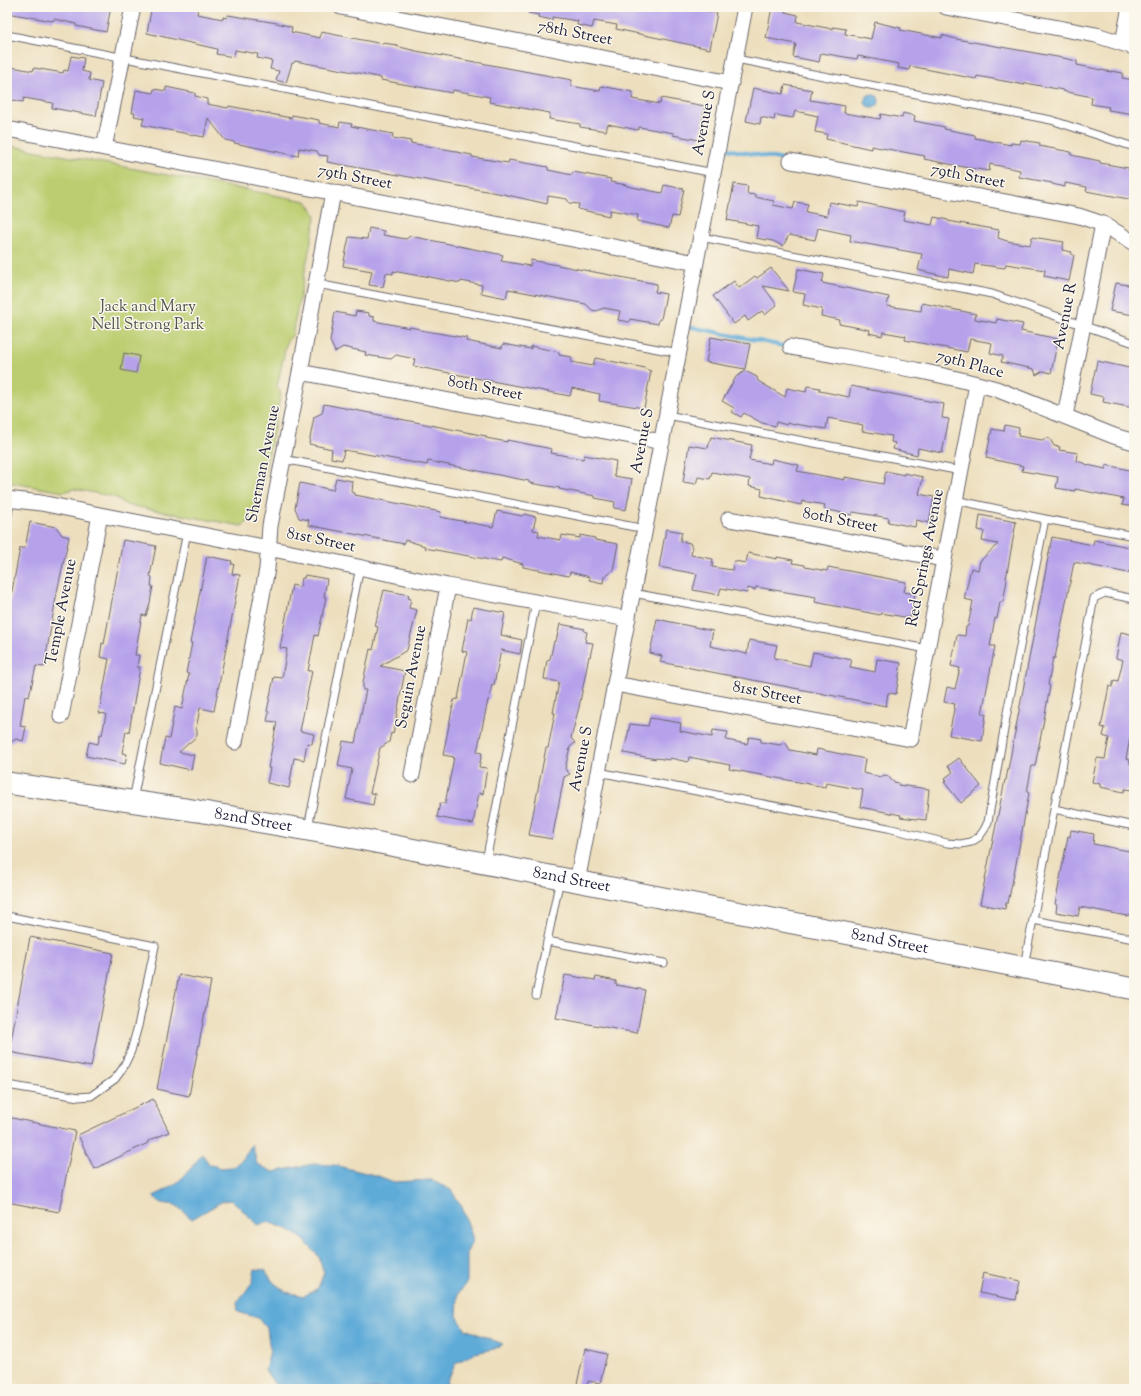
<svg xmlns="http://www.w3.org/2000/svg" width="1141" height="1396" viewBox="0 0 1141 1396" font-family="'Sorts Mill Goudy',serif">
<style>
.green{fill:#bbcd70;stroke:#6e7856}
.water{fill:#5fabd8;stroke:#40668a}
.lines{fill:none;stroke-linecap:round;stroke-linejoin:round}
.stream{stroke:#5fabd8;stroke-width:4}
.building{fill:#b6a2eb}
.lane-casing{stroke:#696469;stroke-width:9}
.street-casing{stroke:#696469;stroke-width:17}
.secondary-casing{stroke:#696469;stroke-width:23}
.lane{stroke:#fff;stroke-width:7}
.street{stroke:#fff;stroke-width:15}
.secondary{stroke:#fff;stroke-width:21}
.labels{text-anchor:middle;dominant-baseline:central;stroke-width:3;stroke-linejoin:round;paint-order:stroke}
.street-label{font-size:16px;fill:#22223b;stroke:#fbf7ec}
.park-label{font-size:16px;fill:#50554b;stroke:#fbf7ec}
</style>
<rect width="100%" height="100%" fill="#fbf7ec"/>
<filter id="ink" filterUnits="userSpaceOnUse"><feTurbulence type="fractalNoise" baseFrequency=".025" numOctaves="2"/><feDisplacementMap in="SourceGraphic" scale="8" xChannelSelector="R" yChannelSelector="G"/><feConvolveMatrix kernelMatrix="1 2 1 2 8 2 1 2 1" color-interpolation-filters="sRGB"/></filter>
<filter id="wash" filterUnits="userSpaceOnUse"><feTurbulence type="fractalNoise" baseFrequency=".012" numOctaves="4" result="noise"/><feDisplacementMap in="SourceGraphic" scale="16" xChannelSelector="R" yChannelSelector="G"/><feGaussianBlur stdDeviation="0.9" result="paint"/><feColorMatrix in="noise" values="0 0 0 0 0 0 0 0 0 0 0 0 0 0 0 0 0 1.4 0 .05"/><feComposite in="paint" operator="in"/></filter>
<g filter="url(#wash)">
<rect width="100%" height="100%" fill="#eddfbe"/>
<path class="green" d="M7,145L306,201L316,216L292,336L287,341L277,387L281,393L256,516L242,526L126,505L115,497L74,489L63,492L7,482Z"/>
<path class="water" d="M865 101a7 7 0 1 1 14 0a7 7 0 1 1-14 0Z
M252,1144L257,1164L273,1172L313,1164L334,1165L378,1176L394,1182L431,1180L451,1190L462,1207L473,1239L467,1252V1282L458,1294L457,1316L465,1329L503,1344L494,1349L475,1353L456,1363L447,1381V1389H278L265,1370L270,1351L267,1328L258,1318L238,1312L237,1303L252,1283L255,1269L265,1270L273,1282L286,1292L304,1296L318,1288L324,1273L319,1257L304,1240L290,1230L268,1222L258,1225L232,1200L223,1201L192,1219L176,1205L161,1203L153,1196C178,1186 186,1175 202,1154L209,1164L220,1168L233,1167L243,1159Z"/>
<g class="lines">
<path class="stream" d="M721,148L789,161
M687,326L788,347"/>
</g>
<g id="blocks">
<path class="building" d="M7,7H111L106,32L76,26V24L54,19L53,21L7,13Z
M165,7H198L197,14L223,19V17L227,18L228,15L277,23L292,27L291,32L320,38L321,32L383,44V43L397,45L396,46L416,51L572,80L571,86L600,91L601,86L633,92L632,99L660,104L661,98L705,106L699,140L673,135L674,133L639,127L638,130L608,124L606,131L580,127V124L549,119L550,113L489,102L490,97L453,90L452,93L381,80V78L364,74L295,61L294,63H292L286,83L276,80L279,71L270,69L272,61L257,58L258,54L235,50L234,57L216,54L217,49L147,33L151,10H154V8L164,10Z
M528,7H687L717,13L710,49L616,29L617,25L594,21L592,28L577,25L578,21L552,17V20L538,17L539,15L528,13Z
M772,7H786L785,12L798,15L797,22L832,29V27L846,29L845,34L871,39L875,22L901,28L900,30L942,38V35L956,39L1063,58L1077,61V65L1111,72V71L1123,73L1122,78L1134,80V114L1108,110L1109,107L1091,104L1092,97L1063,91V90L1025,83V85L977,76L976,79L910,66L909,70L898,68L899,64L858,56L857,59L821,53L819,62L793,57L796,44L766,38Z
M71,56L84,58L82,71L90,73L89,80L102,83L96,116L52,108L53,103L24,98L23,102L7,99V66L33,71L34,68L63,73L64,70L68,71Z
M785,85L812,90L810,100L845,106L844,113L880,119L881,114L902,118L903,113L915,116L914,121L945,127L944,129L975,135V138L1011,145V143L1020,144L1021,140L1040,143L1039,146L1071,152V155L1100,161V163L1134,169V200L1086,191L1087,187L1065,183V187L1052,184V183L1019,177L1020,170L990,164L989,171L969,168L924,159L925,156L871,146V149L826,139L827,134L815,132L818,116L795,111L793,118L775,115L774,120L761,117L760,124L746,121L753,88L783,94Z
M166,87L195,93V96L207,99V104L228,108L229,106L291,118L292,115L319,120V123L339,127L340,122L352,124L351,126L393,134L392,138L411,141L410,143L456,151V152L472,155V157L508,163L509,160L548,167V170L572,175L573,172L611,179L610,182L627,185V186L662,193L664,185L684,189L678,217L672,216L669,228L637,221L638,215L610,210L609,216L578,209L579,204L569,203L567,199L548,196L547,204L534,201L503,194L327,162L328,156L319,155L317,151L299,148L298,156L234,143V142L225,140L208,118L204,137L142,125L144,118L134,116L135,113H132L136,90L153,93L154,89L166,91Z
M734,184L748,186L747,194L756,195L755,197L774,201L773,205L793,209L795,202L808,204L806,212L827,216L829,202L858,207L859,202L905,212L903,220L932,225L934,217L948,220V221L999,230L998,238L1007,241L1030,245L1032,237L1064,242L1062,250L1072,252L1071,254L1074,255L1069,281L1044,276L1045,270L1006,264L1005,268L975,264L973,274L949,269L948,277L926,272L918,270L922,254L850,241L851,235L818,228L815,240L789,235L783,246L773,241L756,238L758,226L727,220Z
M369,228L384,231L383,235L406,239L410,236L503,255L501,261L530,266L531,260L657,284L655,292L666,294L661,319H659L658,324L630,319L629,322L618,320L620,311L604,308L596,311L592,310L586,304L508,289L506,298L481,293L482,285L461,281L460,283L420,275V276L393,271V274L386,273L383,287L369,285L372,271L343,266L349,237L367,239Z
M771,268L789,291L763,286L777,305L765,315L762,311L748,321L745,316L734,324L713,296L734,281L739,288L755,276L757,278Z
M798,269L824,274L822,283L889,297L887,306L921,311L922,303L976,314L975,319L996,323L997,319L1023,324L1021,331L1058,339L1051,373L1043,371L1036,375L1034,369L1001,362L1003,356L990,353L992,343L970,339L967,352L905,340L906,336L883,332L882,336L869,333L870,330L839,324L840,320L821,316L822,309L803,305L805,294L793,292Z
M1116,283L1134,286V315L1110,311Z
M356,311L369,313V316L374,317V321L410,328V327L420,329V330L467,338L466,341L502,348L503,344L531,349V346L559,352V355L572,357L571,362L593,366L595,358L645,368V369L651,371L644,408L599,401L600,394L572,388L570,396L413,366L415,359L396,355L391,359L365,355L366,352L343,347L335,352L330,341L335,312L355,316Z
M711,337L750,344L745,369L706,362Z
M124,353L139,356L136,373L121,370Z
M1097,361L1134,369V408L1103,402L1104,397L1090,394Z
M745,371L757,377L758,381L785,397L787,388L806,392L807,386L820,388V391L849,397L851,386L944,404L942,418L949,419L942,453L918,448L917,455L893,449L895,443L891,442L892,436L862,431L863,425L828,418L826,429L795,424V425L787,423V425L776,422L775,426L762,423L744,413L741,417L732,412L734,408L722,401L736,377Z
M324,404L486,436V438L507,442V440L552,449L551,453L583,459L584,455L616,461L614,476L632,479L626,510L614,508L615,502L595,498V496L559,489L560,488L529,483V481L428,461L427,465L344,450L342,460L331,458L332,449L309,444L314,417L322,413Z
M1005,425L1019,428L1018,436L1042,440L1046,438L1050,439L1054,446L1060,447L1059,450L1078,453L1077,461L1086,464L1087,465L1106,469V465L1134,471V507L1122,505L1124,499L1075,489V491L1056,488L1058,477L1022,471L1023,466L986,458L992,429L1004,431Z
M711,437L752,445L749,460L771,464L772,459L799,465L797,471L845,480V477L883,484L886,471L904,475V473L923,477L919,494L934,497L929,523L916,520L915,527L888,522L889,518L853,512L852,515L824,509L825,505L802,501L801,505L761,496L762,489L749,486L750,479L712,472L710,479L698,477L696,484L683,482L689,445L708,448Z
M336,478L352,481L351,492L355,493V495L441,512L440,517L493,527L497,511L522,516L524,514L536,517L533,530L539,531L538,536L561,540L562,535L580,538V535L595,538V540L618,544L613,570L604,577L603,583L589,580L590,577L570,572L569,576L523,567V564L502,558L501,562L425,548V546L405,540L404,544L308,525L309,520L299,518L295,508L300,483L333,490Z
M980,515L1016,522L1006,579L1007,580L1003,602H1000L997,619L995,618L990,646H995L982,714H986L982,741L949,735L955,704L944,702L947,687L955,689L960,668L951,666L957,635L965,636L966,627L968,626L973,601L964,599L971,568L978,570L980,561L998,544L982,541L984,531L978,530Z
M30,522L56,527L62,535L69,537L57,592L44,667L36,666L29,697L25,696L20,726L26,727L23,741L16,739L7,744V618L20,548H25Z
M666,529L682,532L680,541L690,543L692,548L691,555L713,559L712,567L732,570L734,561L746,563L748,553L777,559V557L793,560L792,563L805,565V567L827,571L828,567L906,582L904,592L915,594L910,618L881,613L880,615L815,602L816,597L756,587L755,590L748,588L747,593L721,588L719,595L693,590L697,574L659,567Z
M1052,537L1093,545L1094,540L1134,548V572L1129,571L1128,573L1074,562L1055,658H1053L1048,685L1050,686L1045,714L1035,766H1032L1031,770L1027,792L1029,793L1016,864L1008,903H1006L1005,909L980,904L1005,780H1006Z
M123,540L156,546L150,576L152,577L151,586H153L150,603L146,616L142,615L135,655H139L137,667H140L129,732L126,731L122,753L127,754L125,764L86,756L89,742L98,744L100,734L102,735L106,714L99,713L109,659L100,657L102,643L104,644Z
M207,556L232,561L231,564H234L232,574L240,575L214,711L200,708L196,729L197,731V736L179,752L194,755L191,770L160,763L165,738L169,739L175,707L182,709L189,674L186,673L192,643H190Z
M305,575L327,579L324,597H326L318,636L315,635L308,671H312L300,731L314,734L312,744L307,743L304,760L294,758L289,788L267,783L270,768H268L277,722L267,721L269,712L267,711L274,677L282,678L287,649L280,648L292,585L300,587L302,578H304Z
M384,590L409,595L408,598L411,599L409,608L417,610L407,650L380,666L405,671L393,734L391,733L389,742L380,748L370,793L375,794L373,805L346,799L352,769L338,766L343,741L355,743L366,690H363V682L370,649L373,650L378,627L375,626Z
M473,607L505,613L501,635L522,640L520,654L501,650L494,685L492,684L489,700H488L477,752L482,753L479,767L487,768L483,794L479,793L473,824L437,817L440,803L445,804L454,757L443,755L454,700L458,699L467,652L462,651L468,618L471,619Z
M657,619L713,631L710,646L747,654L749,640L777,645L774,658L810,666L813,652L852,660L850,667L875,672L877,659L901,663L896,694L888,693L886,706L660,662L662,656L650,653Z
M560,624L585,629L584,631L587,632L585,642L593,643L590,657L589,656L579,707L571,738L575,743L570,747L565,769L570,774L564,777L552,839L529,835L546,748H548L555,713H553L559,682L544,679L547,660L550,659L554,641H556Z
M1121,632L1134,635V734L1131,733L1126,759L1130,760V764H1134V790L1125,789L1124,792L1100,787V784L1092,782L1097,758L1105,759L1109,738L1103,736L1105,728L1101,727L1109,686L1112,687L1114,680L1118,681L1123,660L1116,658Z
M650,718L681,723L680,731L712,737L713,730L728,732L726,740L747,744L749,737L761,739V742L780,745L785,742L790,750L816,755L817,749L865,759L863,773L881,777L884,775L888,776L893,782L899,783L898,785L929,789L926,820L900,817L901,815L860,807L863,790L826,783L825,787L729,769L730,765L689,757L688,762L670,758V760L656,758V759L624,753L630,724L648,726Z
M959,758L981,786L961,803L944,782L947,780L945,778L953,772L948,766Z
M1071,830L1094,834L1093,844L1134,852V916L1128,915L1127,916L1080,907L1078,916L1056,912L1057,905L1055,904L1059,884L1068,836L1070,837Z
M30,937L113,953L91,1067L9,1052Z
M179,975L211,981L189,1096L157,1089Z
M565,975L595,980L596,977L616,981V985L645,990L637,1033L556,1018Z
M153,1099L169,1132L148,1141V1143L94,1169L78,1135Z
M7,1117L75,1131L59,1212L7,1202Z
M983,1273L1020,1281L1016,1300L979,1293Z
M585,1349L607,1354L600,1383L588,1381L587,1387L577,1384Z"/>
</g>
</g>
<g filter="url(#ink)">
<use href="#blocks" fill-opacity="0" stroke="#696469" stroke-width="1"/>
<g class="lines">
<g class="lane-casing">
<path id="lane" d="M7,35L714,173
M736,59L1051,120L1134,147
M701,237L992,294L1134,343
M317,284L679,353
M667,415L961,471
M283,459L645,529
M1045,519L1134,536
M7,520L11,499
M633,593L927,649
M598,772L888,828L947,843L961,844L971,842L979,837L984,830L988,822L1006,718L1045,519L955,500
M133,800L187,532
M1054,809L1134,826
M308,828L360,567
M486,861L536,602
M7,916L155,946L138,1026L131,1051L123,1068L115,1079L91,1096L79,1097L7,1085
M1033,920L1094,598L1105,593L1134,599
M547,941L664,963
M1024,966L1033,920L1134,939
M536,995L560,879"/>
</g>
<g class="street-casing">
<path id="street" d="M341,7L731,83
M946,7L1096,35L1134,47
M1123,43L1130,7
M7,129L696,263
M104,148L133,7
M791,161L1079,216L1103,224L1134,243
M791,347C859,360 929,370 996,389L1114,436L1134,442
M300,372L662,442
M1065,416L1103,224
M7,499L41,503L100,515L268,548L448,586L628,619
M729,519L943,559
M615,684L911,739V735L977,384
M61,716L100,515
M235,742L267,569L270,526L300,372L333,192
M412,775L448,586
M577,882L745,7"/>
</g>
<g class="secondary-casing">
<g id="secondary">
<path id="s1" d="M7,783L198,811L354,838L1134,989"/>
</g>
</g>
<use href="#lane" class="lane"/>
<use href="#street" class="street"/>
<use href="#secondary" class="secondary"/>
</g>
</g>
<g class="labels">
<g class="street-label">
<text transform="translate(575 34) rotate(11)">78th Street</text>
<text transform="translate(705 123) rotate(-79)">Avenue S</text>
<text transform="translate(968 177) rotate(11)">79th Street</text>
<text transform="translate(355 178) rotate(11)">79th Street</text>
<text transform="translate(1066 316) rotate(-79)">Avenue R</text>
<text transform="translate(970 365) rotate(15)">79th Place</text>
<text transform="translate(485 389) rotate(11)">80th Street</text>
<text transform="translate(643 441) rotate(-79)">Avenue S</text>
<text transform="translate(264 464) rotate(-79)">Sherman Avenue</text>
<text transform="translate(840 521) rotate(11)">80th Street</text>
<text transform="translate(321 541) rotate(12)">81st Street</text>
<text transform="translate(926 558) rotate(-79)">Red Springs Avenue</text>
<text transform="translate(62 612) rotate(-79)">Temple Avenue</text>
<text transform="translate(412 677) rotate(-79)">Seguin Avenue</text>
<text transform="translate(767 694) rotate(11)">81st Street</text>
<text transform="translate(582 759) rotate(-79)">Avenue S</text>
<text stroke="none"><textPath href="#s1" startOffset="249">82nd Street</textPath></text>
<text stroke="none"><textPath href="#s1" startOffset="573">82nd Street</textPath></text>
<text stroke="none"><textPath href="#s1" startOffset="897">82nd Street</textPath></text>
</g>
<g class="park-label">
<text x="148" y="307">Jack and Mary<tspan x="148" dy="18">Nell Strong Park</tspan></text>
</g>
</g>
<rect width="1141" height="1396" fill="none" stroke="#fbf7ec" stroke-width="24"/>
</svg>
